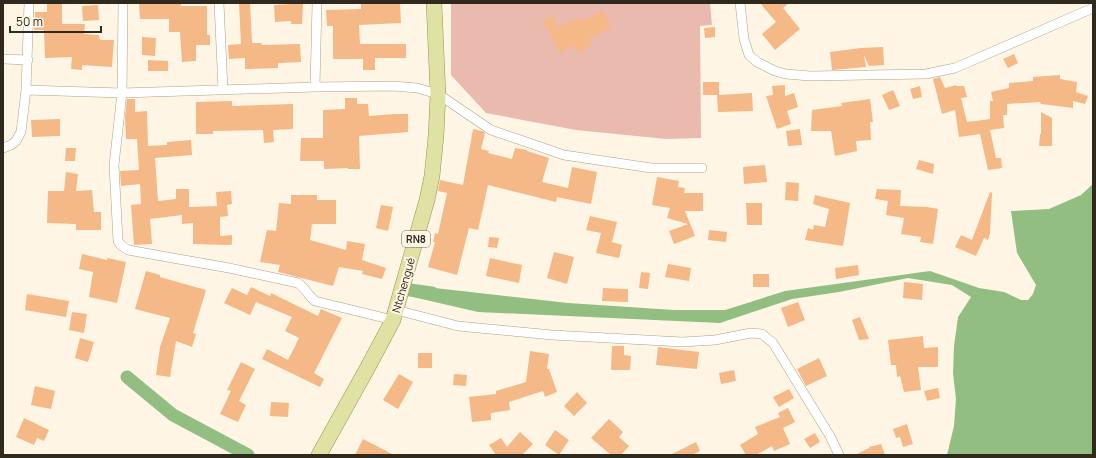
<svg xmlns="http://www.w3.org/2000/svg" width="1096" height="458" viewBox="0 0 1096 458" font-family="Manrope,sans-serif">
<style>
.green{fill:#ebbaae}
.water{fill:#93be81}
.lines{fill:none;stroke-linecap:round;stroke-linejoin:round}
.canal{stroke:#93be81;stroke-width:13}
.building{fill:#f5b887}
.street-casing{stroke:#aea185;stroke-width:10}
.primary-casing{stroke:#94954c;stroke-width:16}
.street{stroke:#fff;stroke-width:9}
.primary{stroke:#e0e2a3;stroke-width:15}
.labels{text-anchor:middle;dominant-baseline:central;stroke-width:4;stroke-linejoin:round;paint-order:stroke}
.shield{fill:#fef5e4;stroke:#6d6659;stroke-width:1}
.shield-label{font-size:10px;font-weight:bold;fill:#2f291e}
.street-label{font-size:11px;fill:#2f291e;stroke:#fef5e4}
</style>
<rect width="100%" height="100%" fill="#fef5e4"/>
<path class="green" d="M451,3H710L712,25L700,26L701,138L666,139L576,130L486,113L451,75Z"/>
<path class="water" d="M1093,184V455H947L954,426L956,399L953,373L954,346L958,317L971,297L952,285L908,278L839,292L792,299L720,323L478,312L413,297L417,286L568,303L674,310H725L785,291L930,271L979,288L1004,292L1021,300H1028L1033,294L1036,285L1017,253L1011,211L1049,209L1081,195Z"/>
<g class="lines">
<path class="canal" d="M410,290L432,293
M127,377L173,415L248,455"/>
</g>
<path class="building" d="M47,3H62V24H85L84,34L99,35L100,40H114L112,67L82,65V70L71,69L72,57L45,58L44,30H34L35,12H47Z
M139,3H181V6H207V35H210V45H196V61L182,62L180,32H169V19H140Z
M239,3H250L252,43H261L262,45L300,44L301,62L278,63V68L245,69V58L229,59L228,45L241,44Z
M292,3H303L302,24H291V21L275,22L274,5L292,4Z
M361,3H400L401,23L359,25L360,44H406V58H375V70H363V59H333V26H327L326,10L361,9Z
M760,3H789L783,8L800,29L775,50L762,34L776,22Z
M98,5L99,20L83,21L82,6Z
M604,11L611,28L589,38L593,44L577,53L573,45L560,53L543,20L552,16L558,27L578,17L581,21Z
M715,27V37L705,38L704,28Z
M142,37L156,38L155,56L142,55Z
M883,47L884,65L869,66L864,55L866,67L832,70L830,52L861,48Z
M1014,54L1018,63L1008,68L1003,59Z
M148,60L168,61V71H148Z
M1060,75V79L1077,82L1076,92L1088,96L1085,104L1073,101V108L1041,104L1040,102L1007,104V115H1003L1004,128L990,130L996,158H1001L1002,168L988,170L980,134L959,137L955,110L942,114L933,79L940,77L945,88L956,85L957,86H964L967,97L961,98L967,122L990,119V101H993L991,92L1009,88V83L1033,81V77Z
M703,82H719V95L752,93L753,111L718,112L717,95H703Z
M785,85V96L794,93L798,107L787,111L791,124L777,129L766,96L773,95L772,86Z
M920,86L922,97L913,99L910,89Z
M893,90L900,106L889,110L882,95Z
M345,98H357V104H368L369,116L395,114H408V132L359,136L360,169H348V168L324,169V161H300L301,138H323V110L345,109Z
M127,99H135V112L147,111L148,146L167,145V142L191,140L192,155L155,158L158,201L176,199V189H189V207L217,206L216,192L231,191L232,204L227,205L228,216L220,217V236L232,235V244L230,245L193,244V223L182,224V215L150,219L152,244L134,245L131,205L141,204L140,184L121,186L120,171L139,170L137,139H126L125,117Z
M870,99L873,122H870L871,140L856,141L857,151L835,156L831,131H811L812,110L842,106L841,103Z
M232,101V106L293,104V129L273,130L274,142L264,143L263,130L213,131V134H196V102Z
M1041,112L1052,118V146H1039L1040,134H1041Z
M60,119V136L32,137L31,120Z
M473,129L482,131L485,133L481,149L489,151L488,153L512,159L515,148L527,150V151L549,158L542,182L568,188L572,167L597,172L591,204L557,197L556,202L488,185L478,230L469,228L457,275L428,267L435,242H433L435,233L438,234L447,193L438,191L440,180L463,185Z
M800,129L802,145L788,146L786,131Z
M66,148H76L75,161H65Z
M919,160L934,164L933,174L916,169Z
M765,165L767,182L744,184L743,167Z
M66,172L78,174L76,191L92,190L94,212H101V230H76V224L47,223L48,191H64Z
M657,177L679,181L678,187L685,188L684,193H703V211H685L695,236L674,244L669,231L688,224L667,218L670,208L652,205Z
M786,182L799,183L798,201L785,200Z
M877,189L901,190L900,206L927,207L938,209L933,244L920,242L921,237L901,234L904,218L886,215L888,201L875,199Z
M990,192L992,193L990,233L988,240L984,238L976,256L955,247L961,235L972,240Z
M291,195H317V200H336V224H312L310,240L346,250L347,241L365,244L362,260L386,268L382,279L362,274L363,271L339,267L333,286L278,272L280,265L260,262L267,230L276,231L279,203L291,204Z
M815,195L850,203L843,246L805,240L808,228L813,230L814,225L825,227L829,209L813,204Z
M746,203H762V225H747Z
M381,205L393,207L388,231L376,228Z
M590,216L617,222L612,242L622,245L619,258L596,253L601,233L586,230Z
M709,230L727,232L726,242L708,240Z
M489,237L499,238L497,248L488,247Z
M554,252L574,257L567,284L547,278Z
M82,254L107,260V258L126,262L117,303L89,297L93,272L79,269Z
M490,258L522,265L519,283L486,276Z
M668,264L691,268L689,281L665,277Z
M858,265L859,275L836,279L835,268Z
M146,271L160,275V277L206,290L193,333L196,334L192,347L176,341L170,377L156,375L160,347L170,318L135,309Z
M641,272L650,273L648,289L639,288Z
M753,274H769V287H753Z
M904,282L923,284L922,300L903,298Z
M251,287L270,296L271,293L318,316L321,309L342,318L314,373L324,379L320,387L262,359L267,349L288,360L299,338L285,331L292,317L256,302L250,315L224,303L232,288L247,295Z
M603,288L628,289V302L602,301Z
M27,294L69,301L66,317L25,310Z
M798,302L805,320L788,327L781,308Z
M72,312L87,314L84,333L69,330Z
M860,317L869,339L859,340L852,320Z
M923,336L924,348L938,347V367H918L921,390L904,392L900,376L897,377L896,365H891L888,340Z
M80,338L94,342L88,362L75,358Z
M612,346H624V355L631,356L630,370H611Z
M658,347L699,352L697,369L656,365Z
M530,351L549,354L547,369H549L557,392L545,397L543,391L509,402L510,410L491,413V420L472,422L469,397L496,394V391L526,382Z
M418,353H432V368H418Z
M819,358L827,376L806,386L797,369Z
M241,362L255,369L239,401L246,405L238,422L220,414L231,391L227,390Z
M734,370L736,381L721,384L719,373Z
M399,374L413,382L398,409L383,400Z
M454,374L467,375L466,386L453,385Z
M35,386L55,391L51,409L31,405Z
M938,388L940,398L927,401L924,391Z
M789,389L794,398L779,407L773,397Z
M577,392L587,403L574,416L564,406Z
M271,402L289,403L288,417L270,416Z
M788,408L795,422L783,428L790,444L774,451L772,446L756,455H746L740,445L758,434L755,427L780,417L778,413Z
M24,418L49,430L44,441L37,438L34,445L16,437Z
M609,419L623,432L619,437L629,446L621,455H611L591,438Z
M907,424L913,444L903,447L900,437L896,438L893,429Z
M555,430L569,440L559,455L545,445Z
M520,432L533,444L522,455H496L489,445L501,438L507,447Z
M815,433L820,442L810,448L804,439Z
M363,439L394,455H355Z
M696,442L700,451L692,455H670Z
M881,444L885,455H855L869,448V447Z"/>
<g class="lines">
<g class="street-casing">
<path id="street" d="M123,3L122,93L315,87L393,86L417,88L438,94L491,130L564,155L651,168H702
M219,3L223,90
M740,3L744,39L749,55L757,62L775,71L786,74L810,76L926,74L955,68L1093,8
M3,59L28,60
M315,87L317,3
M26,90L122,93L114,165L118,241L121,245L128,250L229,268L298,283C305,288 308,295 315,301L393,320
M3,148L11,145L16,141L21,132L26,90L29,3
M396,310L458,326L552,335L683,342L715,340L751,333L762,334L773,343L830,436L839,455"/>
</g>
<g class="primary-casing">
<path id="primary" d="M319,455L368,367L393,320L427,200L432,176L436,136L438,94L434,3"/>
</g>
<use href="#street" class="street"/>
<use href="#primary" class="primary"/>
</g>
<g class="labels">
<rect class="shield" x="402" y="231" width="28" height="16" rx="3"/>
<g class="shield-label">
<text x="416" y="239">RN8</text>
</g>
<g class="street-label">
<text transform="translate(403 285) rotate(-74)">Ntchengué</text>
</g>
</g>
<rect width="1096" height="458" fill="none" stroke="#2f291e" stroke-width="8"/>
<path d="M10 26v6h91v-6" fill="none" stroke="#2f291e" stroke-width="2"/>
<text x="16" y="26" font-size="12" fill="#2f291e" stroke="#fef5e4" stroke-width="3" paint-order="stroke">50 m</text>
</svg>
